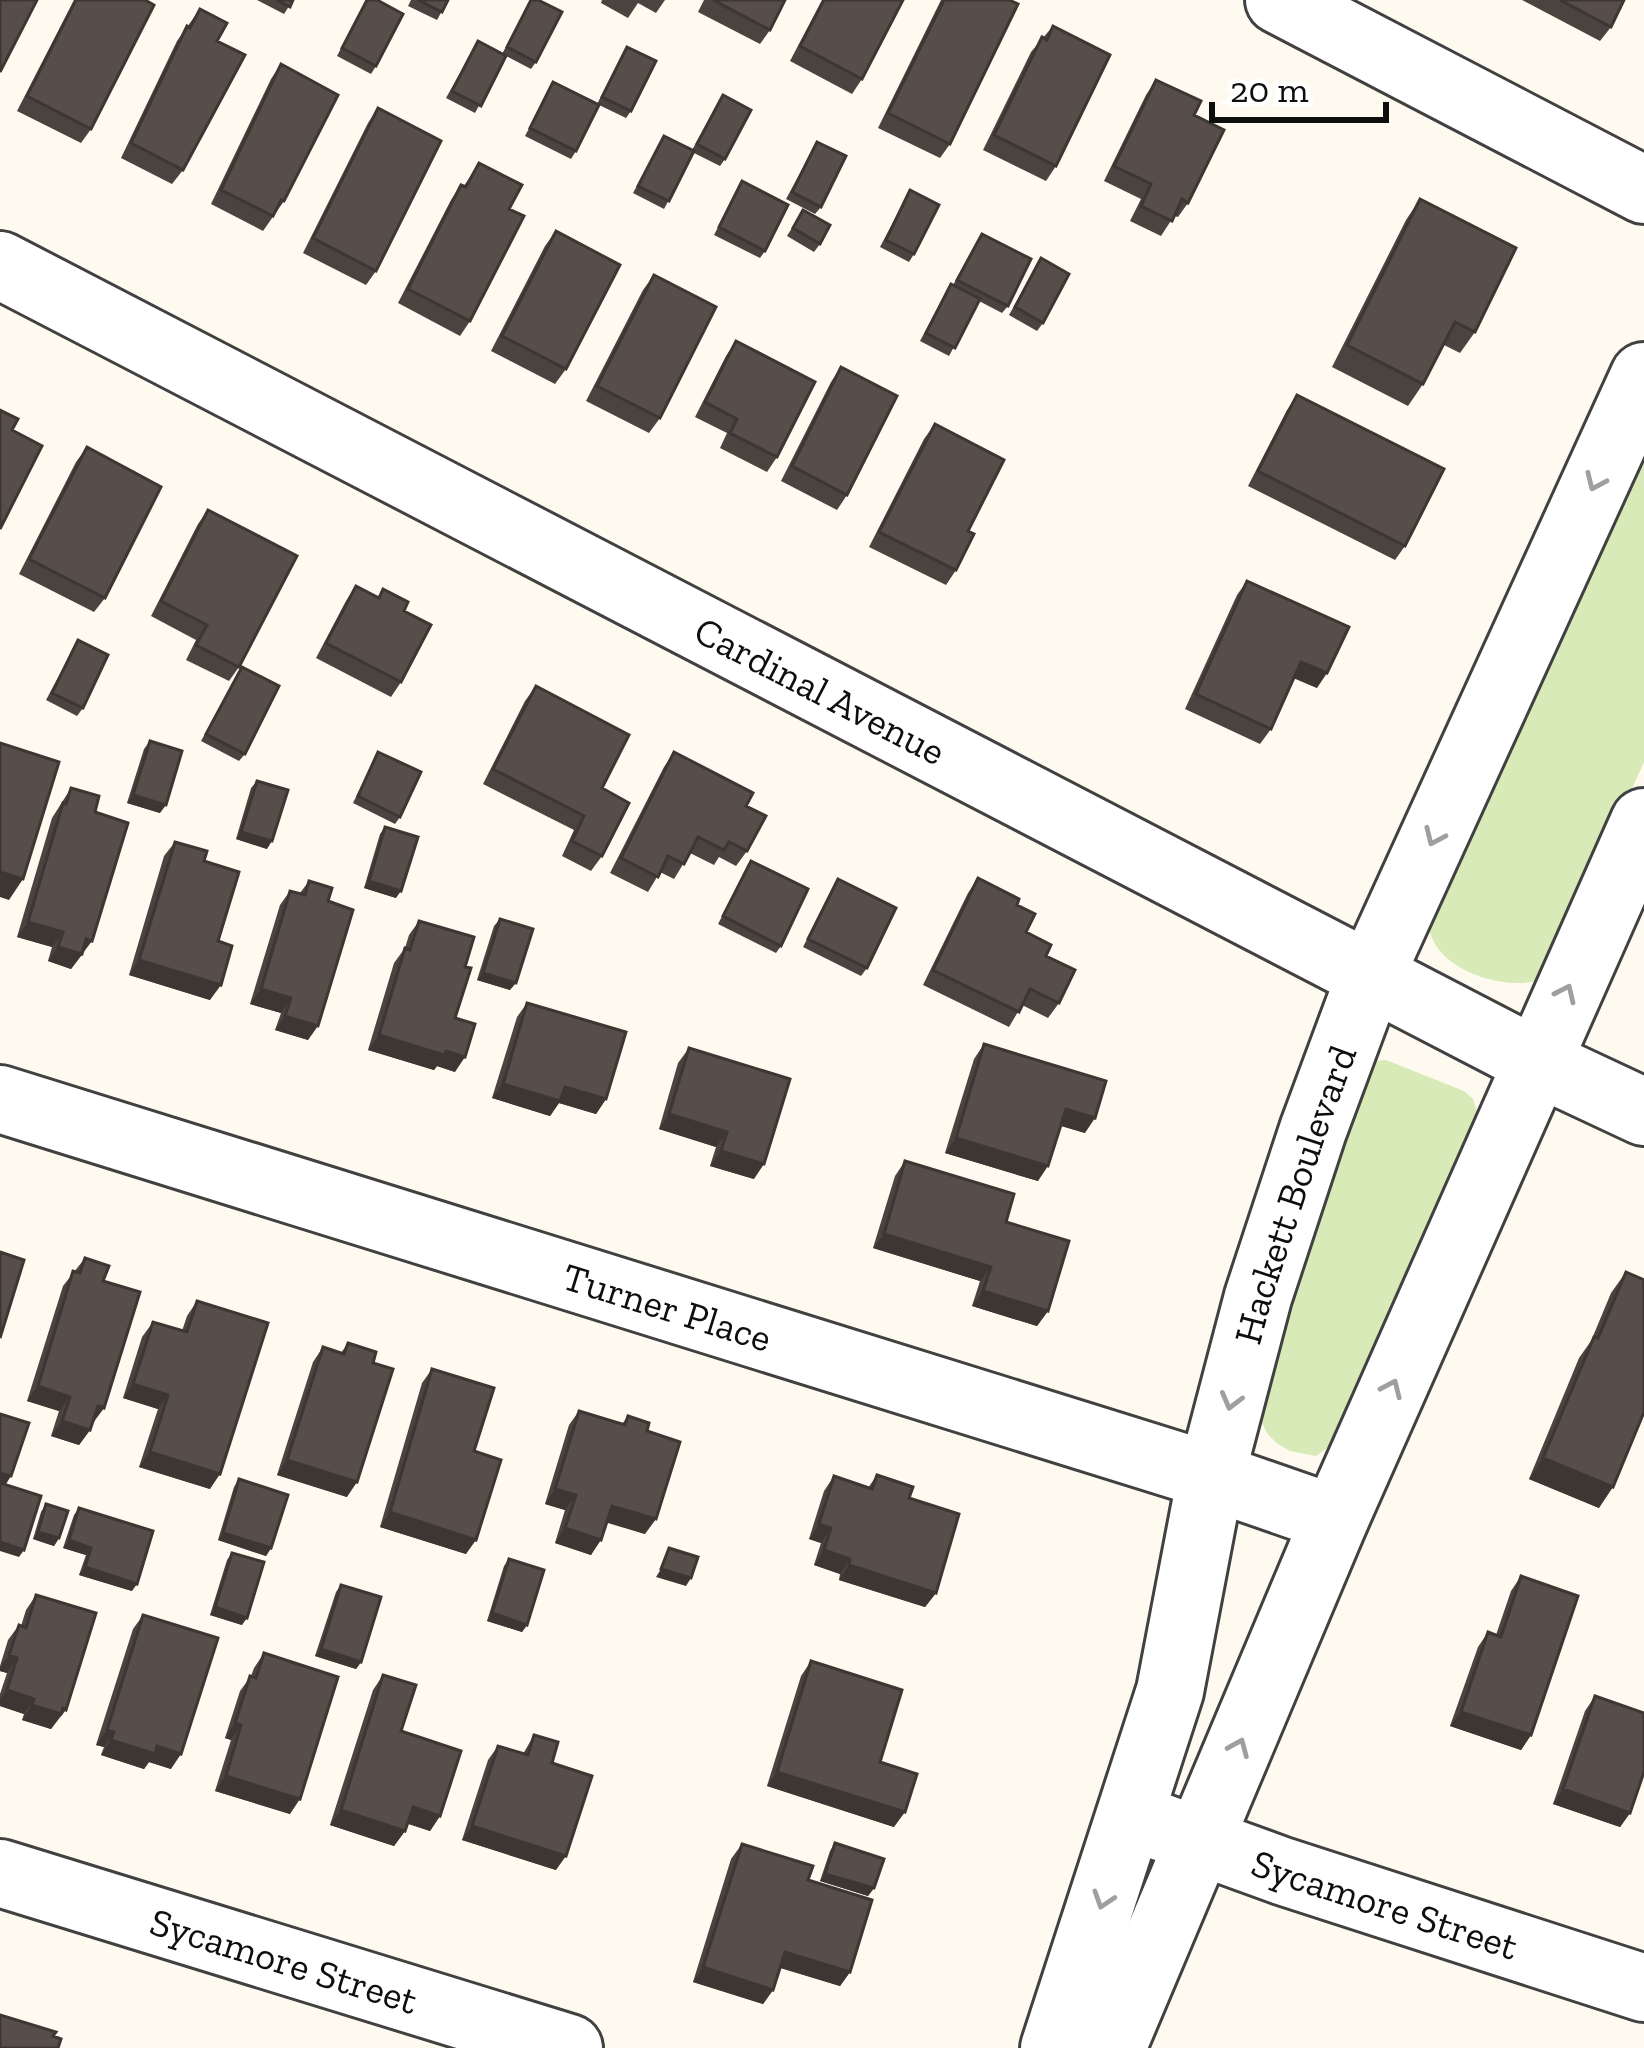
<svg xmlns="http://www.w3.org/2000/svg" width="1644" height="2048" viewBox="0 0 1644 2048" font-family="'Zilla Slab',serif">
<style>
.green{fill:#d8eab8}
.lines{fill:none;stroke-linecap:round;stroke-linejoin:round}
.minor-casing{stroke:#414141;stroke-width:72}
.minor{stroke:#fff;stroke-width:66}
.wall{fill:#4b4340}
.shaded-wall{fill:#3d3734}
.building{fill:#574e4a;stroke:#3d3734;stroke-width:3}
.oneway{stroke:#9f9f9f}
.labels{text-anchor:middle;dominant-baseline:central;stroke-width:12;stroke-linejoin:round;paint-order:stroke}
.street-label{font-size:39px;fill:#0e0e0e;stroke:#fff}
</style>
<rect width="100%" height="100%" fill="#fffaef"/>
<path class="green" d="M1644,438V762L1560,947L1541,980C1500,992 1425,966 1429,918Z
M1386,1060L1464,1091L1473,1099L1479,1119L1337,1441L1316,1456L1290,1451L1278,1444L1268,1435L1255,1408L1273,1330L1372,1061Z"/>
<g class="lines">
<g class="minor-casing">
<g id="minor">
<path d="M1279,0L1644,190"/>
<path id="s1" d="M0,265L1535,1061L1644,1112"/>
<path id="s2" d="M0,1099L1211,1476L1335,1519"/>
<path id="s3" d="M1158,1826L1282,1871L1644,1988"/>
<path id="s4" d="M0,1873L569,2048"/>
<path id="s5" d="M1054,2048L1170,1691L1211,1476L1258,1297L1313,1130L1371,974L1644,376"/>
<path d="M1112,2048L1335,1519L1644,822"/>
</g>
</g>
<use href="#minor" class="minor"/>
</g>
<path class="wall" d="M74,0H145L91,129L81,143L17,111Z
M257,0H293L284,14Z
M366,0L376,66L371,74L337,56Z
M411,0H448L437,20L408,6Z
M531,0L536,62L531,69L506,56L475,113L446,98L478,41L502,54Z
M602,0H665L656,13L638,3L628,18L601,3Z
M704,0H785L770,30L760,44L698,12Z
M822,0H903L862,79L852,94L790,61Z
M941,0H1009L950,144L940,158L878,128Z
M1522,0H1624L1611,27L1600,41Z
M200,9L217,41L183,170L172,184L121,158L177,41Z
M1053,26L1056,166L1046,181L983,150L1031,52Z
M627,47L631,111L626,118L597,104Z
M281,64L284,201L263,231L211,204L271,79Z
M1156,80L1194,115L1188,203L1178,217L1174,216L1161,236L1130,221L1141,199L1104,181L1146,95Z
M553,82L576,151L571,159L525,136Z
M723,95L725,159L720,166L694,153L664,209L633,193L664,136L692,150Z
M378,108L376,271L366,285L303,253L368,123Z
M817,142L821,207L815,214L786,199Z
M479,163L509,209L470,321L460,336L398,303L451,200L461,185L464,186Z
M742,181L765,251L760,258L714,235Z
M910,190L914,254L909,262L880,247Z
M1420,199L1475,332L1460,353L1444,345L1423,384L1408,406L1332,367L1406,220Z
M803,210L820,244L814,252L787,236Z
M556,231L566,369L555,384L491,351L545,246Z
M982,234L1008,306L1002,313L979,301L949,356L920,341L946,292L951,284L953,285Z
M1041,258L1043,323L1037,331L1009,315Z
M654,275L660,418L649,433L586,401L643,290Z
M736,341L777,457L767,472L720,448L727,433L695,417L726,356Z
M841,367L847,495L837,510L781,481L831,382Z
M1297,395L1405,546L1395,560L1248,486L1287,410Z
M935,424L968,531L956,570L946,585L869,547L924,439Z
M87,447L105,598L94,612L19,574L76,462Z
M208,510L239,667L229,681L186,660L196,640L151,616L198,524Z
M1247,581L1317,688L1294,678L1271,729L1260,744L1185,709L1237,595Z
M356,586L378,597L383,589L404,611L401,682L391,697L316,658L346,601Z
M78,640L83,708L77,716L46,700Z
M242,667L245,754L239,761L201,741Z
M536,686L602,788V856L591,871L562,856L574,830L483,784L525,701Z
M150,741L160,813L127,803L144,749Z
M378,752L400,817L395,824L353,803Z
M674,752L746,806L747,851L736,866L719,857L714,865L690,853L674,879L660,872L648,892L610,873L664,767Z
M257,781L267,849L236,839L251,788Z
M71,788L95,812L82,956H81L71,969L48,961L52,947L17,937L52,818Z
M385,827L396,898L364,888L380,834Z
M175,842L204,861L218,941L210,1000L129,975L164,856Z
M751,861L781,946L776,953L718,924Z
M978,878L1017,905L1026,932L1046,956L1059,1003L1048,1018L1022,1005L1009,1027L923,985L968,893Z
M838,879L867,968L861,976L803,947Z
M309,881L328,901L308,1040L275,1030L281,1013L250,1004L280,905L290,891L300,893Z
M500,919L510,990L477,980L494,926Z
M419,921L465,967L455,1018V1072L437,1066L434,1070L368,1050L394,963L405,948L409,935Z
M527,1003L606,1099L596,1114L559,1103L550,1116L492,1098L517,1017Z
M984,1044L1085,1133L1061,1126L1038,1181L945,1153L974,1059Z
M689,1048L754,1179L710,1166L716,1147L659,1129L678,1063Z
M905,1161L1048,1311L1037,1326L972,1306L980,1281L873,1248L895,1176Z
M85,1258L103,1281L104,1408L92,1422L90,1430L79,1445L51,1436L59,1411L27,1401L63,1286Z
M1626,1272L1599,1508L1529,1479L1579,1358L1591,1341L1611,1293Z
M197,1301L210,1489L139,1467L158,1409L123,1398L142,1337L153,1322L182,1331L187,1316Z
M348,1343L373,1363L347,1497L277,1475L313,1362L323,1347L341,1353Z
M432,1369L474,1451L466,1554L380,1527L422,1383Z
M579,1411L622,1424L628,1416L647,1431L645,1534L607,1522L591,1555L555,1543L565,1510L545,1504L569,1425Z
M877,1475L909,1498L936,1593L925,1607L839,1580L840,1574L814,1565L821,1543L809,1539L824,1491L834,1476L868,1488Z
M239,1479L271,1548L266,1556L218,1540L234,1487Z
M46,1504L59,1538L54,1546L33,1539L41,1512Z
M79,1508L132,1591L79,1575L86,1555L63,1548L74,1515Z
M232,1553L242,1625L210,1615L227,1560Z
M509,1559L527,1625L522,1632L487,1621L504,1566Z
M1521,1576L1531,1735L1521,1750L1450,1726L1478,1647L1488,1632L1496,1635L1511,1591Z
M341,1585L361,1662L356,1669L315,1656L336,1592Z
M36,1595L66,1710L51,1729L22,1720L24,1714L0,1706V1694L7,1673L0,1671V1666L8,1640L19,1625L21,1626L26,1610Z
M143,1615L171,1769L149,1762L144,1769L101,1755L104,1747L96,1745L133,1629Z
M264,1653L290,1814L215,1791L231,1740L225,1738L240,1691L251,1676L254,1668Z
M811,1661L880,1762L894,1827L767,1786L801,1676Z
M383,1675L401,1731L440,1816L430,1831L407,1823L405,1831L394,1846L330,1825L373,1690Z
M1595,1696L1630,1813L1620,1827L1553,1804L1585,1711Z
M534,1735L552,1763L556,1870L462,1840L488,1760L498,1746L523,1754Z
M835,1843L874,1888L868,1896L820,1881L830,1851Z
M742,1844L808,1880L850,1972L840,1986L780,1968L773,1990L763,2004L693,1982L731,1859Z"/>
<path class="shaded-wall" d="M1301,662L1327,673L1317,688L1291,677Z
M133,795L166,805L160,813L127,803Z
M241,832L272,841L267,849L236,839Z
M0,872L23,879L9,900L0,897Z
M369,881L401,891L396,898L364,888Z
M28,922L63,932L52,947L17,937Z
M86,939L92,941L71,969L48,961L58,947Z
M139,960L221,985L210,1000L129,975Z
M483,973L516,983L510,990L477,980Z
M261,989L291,998L281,1013L250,1004Z
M285,1016L318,1026L308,1040L275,1030Z
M379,1035L446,1051L465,1057L455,1072L437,1066L434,1070L368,1050Z
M503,1084L565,1087L606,1099L596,1114L559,1103L550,1116L492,1098Z
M1066,1109L1095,1118L1085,1133L1055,1124Z
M669,1114L727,1132L716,1147L659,1129Z
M956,1138L1048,1166L1038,1181L945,1153Z
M721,1151L764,1164L754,1179L710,1166Z
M884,1234L991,1267L980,1281L873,1248Z
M983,1291L1048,1311L1037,1326L972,1306Z
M133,1384L168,1395L158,1409L123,1398Z
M38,1386L70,1397L59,1411L27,1401Z
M98,1406L104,1408L93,1423L87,1421Z
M62,1421L90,1430L79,1445L51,1436Z
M150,1452L220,1474L210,1489L139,1467Z
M1543,1458L1613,1487L1599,1508L1529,1479Z
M287,1460L357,1482L347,1497L277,1475Z
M0,1473L11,1476L6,1484L0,1482Z
M555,1489L576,1495L565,1510L545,1504Z
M612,1506L656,1519L645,1534L601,1521Z
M390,1512L476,1540L466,1554L380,1527Z
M819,1524L831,1528L821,1543L809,1539Z
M565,1528L601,1540L591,1555L555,1543Z
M38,1532L59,1538L54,1546L33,1539Z
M223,1533L271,1548L266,1556L218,1540Z
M69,1540L91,1548L86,1555L63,1548Z
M0,1542L24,1550L19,1557L0,1551Z
M824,1550L850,1559L840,1574L814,1565Z
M849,1565L936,1593L925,1607L839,1580Z
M85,1567L137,1584L132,1591L79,1575Z
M661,1569L691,1578L686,1586L656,1577Z
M215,1607L247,1618L242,1625L210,1615Z
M492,1613L527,1625L522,1632L487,1621Z
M321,1649L361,1662L356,1669L315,1656Z
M9,1655L17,1658L7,1673L0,1671V1668Z
M7,1690L34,1699L24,1714L0,1706V1700Z
M32,1705L61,1714L51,1729L22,1720Z
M1461,1712L1531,1735L1521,1750L1450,1726Z
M235,1723L241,1725L231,1740L225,1738Z
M107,1730L114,1732L104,1747L96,1745Z
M111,1740L157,1746L181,1754L171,1769L149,1762L144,1769L101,1755Z
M777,1772L905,1812L894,1827L767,1786Z
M226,1776L300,1799L290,1814L215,1791Z
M1563,1789L1630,1813L1620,1827L1553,1804Z
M413,1807L440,1816L430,1831L402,1822Z
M341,1810L405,1831L394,1846L330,1825Z
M472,1826L566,1856L556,1870L462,1840Z
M825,1874L874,1888L868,1896L820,1881Z
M785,1952L850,1972L840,1986L775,1966Z
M703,1967L773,1990L763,2004L693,1982Z"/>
<path class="building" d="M0,0H37L0,72Z
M76,0H145L154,5L91,129L27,96Z
M277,0H293L290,7Z
M367,0H377L403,14L376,66L342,48Z
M418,0H448L442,12Z
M531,0H538L562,12L536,62L507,47Z
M713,0H785L770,30Z
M824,0H903L862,79L800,46Z
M944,0H1009L1018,4L950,144L888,113Z
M1560,0H1624L1611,27Z
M200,9L227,23L217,41L245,55L183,170L131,143L187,26L190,28Z
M1053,26L1110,55L1056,166L994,135L1042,37L1047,40Z
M478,41L506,56L481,106L452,91Z
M627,47L656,61L631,111L602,97Z
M281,64L338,95L284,201L281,200L273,216L221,190Z
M1156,80L1201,101L1194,115L1224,130L1188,203L1182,199L1172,221L1141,206L1151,184L1114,166Z
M553,82L599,105L576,151L530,128Z
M723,95L751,110L725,159L697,144Z
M378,108L441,141L376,271L313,238Z
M664,136L694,151L669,201L638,186Z
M817,142L846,156L821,207L792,192Z
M479,163L522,185L509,209L524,216L470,321L408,289L461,185L466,187Z
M742,181L788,205L765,251L719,227Z
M910,190L939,205L914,254L886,240Z
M1420,199L1516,248L1475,332L1455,322L1423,384L1347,345Z
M803,210L830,225L820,244L793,228Z
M556,231L620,265L566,369L502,336Z
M982,234L1031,259L1008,306L957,280Z
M1041,258L1069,274L1043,323L1015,307Z
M654,275L716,307L660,418L597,386Z
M951,284L980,299L955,348L926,333Z
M736,341L815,382L777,457L730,433L737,419L705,402Z
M841,367L897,396L847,495L792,466Z
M1297,395L1444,469L1405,546L1258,471Z
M0,410L18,419L12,430L42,446L0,529Z
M935,424L1004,460L968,531L974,534L956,570L879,532Z
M87,447L161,487L105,598L29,559Z
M208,510L297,556L239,667L196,645L207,625L161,601Z
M1247,581L1349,627L1327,673L1301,662L1271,729L1196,694Z
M356,586L379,598L383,589L408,602L404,611L431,625L401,682L326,643Z
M78,640L108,655L83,708L52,693Z
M242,667L279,686L245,754L206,734Z
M536,686L629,735L602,788L629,803L602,856L572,841L584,816L493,769Z
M150,741L182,751L166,805L133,795Z
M0,743L59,762L23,879L0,872Z
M378,752L421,772L400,817L358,796Z
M674,752L753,793L746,806L766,816L747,851L729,842L724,850L698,837L684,864L668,856L658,877L621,858Z
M257,781L288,790L272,841L241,832Z
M71,788L99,796L95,812L128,823L92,941L86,939L82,954L58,947L63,932L28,922L63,803L66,804Z
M385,827L418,837L401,891L369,881Z
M175,842L207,851L204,861L239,872L218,941L232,946L221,985L139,960Z
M751,861L808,889L781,946L723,916Z
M978,878L1019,899L1017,905L1035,914L1026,932L1051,945L1046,956L1075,970L1059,1003L1030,989L1019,1012L933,970Z
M838,879L896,908L867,968L808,939Z
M309,881L332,888L328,901L353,910L318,1026L285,1016L291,998L261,989L290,891L305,895Z
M500,919L533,929L516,983L483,973Z
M419,921L474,937L465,967L471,968L455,1018L475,1024L465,1057L446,1051L444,1055L379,1035L405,948L410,950Z
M527,1003L626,1032L606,1099L565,1087L560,1101L503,1084Z
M984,1044L1106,1081L1095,1118L1066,1109L1048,1166L956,1138Z
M689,1048L790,1079L764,1164L721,1151L727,1132L669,1114Z
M905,1161L1014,1194L1006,1222L1069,1241L1048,1311L983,1291L991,1267L884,1234Z
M0,1252L24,1260L0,1338Z
M85,1258L109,1266L103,1281L140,1292L104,1408L98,1406L90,1430L62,1421L70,1397L38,1386L73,1271L80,1273Z
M1626,1272L1644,1280V1412L1613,1487L1543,1458L1594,1337L1598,1338Z
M197,1301L268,1323L220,1474L150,1452L168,1395L133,1384L153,1322L187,1332Z
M348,1343L376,1352L373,1363L393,1369L357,1482L287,1460L323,1347L344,1354Z
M432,1369L494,1388L474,1451L501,1460L476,1540L390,1512Z
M579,1411L625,1425L628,1416L649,1423L647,1431L680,1442L656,1519L612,1506L601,1540L565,1528L576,1495L555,1489Z
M0,1414L29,1423L11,1476L0,1473Z
M877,1475L913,1487L909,1498L959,1514L936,1593L849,1565L850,1559L824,1550L831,1528L819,1524L834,1476L872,1489Z
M239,1479L288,1495L271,1548L223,1533Z
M0,1483L41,1496L24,1550L0,1542Z
M46,1504L68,1511L59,1538L38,1532Z
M79,1508L153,1531L137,1584L85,1567L91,1548L69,1540Z
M669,1548L698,1557L691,1578L661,1569Z
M232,1553L264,1562L247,1618L215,1607Z
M509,1559L544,1570L527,1625L492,1613Z
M1521,1576L1578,1596L1531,1735L1461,1712L1488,1632L1501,1637Z
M341,1585L381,1597L361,1662L321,1649Z
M36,1595L96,1613L66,1710L63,1708L61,1714L32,1705L34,1699L7,1690L17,1658L9,1655L19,1625L26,1628Z
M143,1615L218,1638L181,1754L157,1746L155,1754L111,1740L114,1732L107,1730Z
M264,1653L338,1677L300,1799L226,1776L241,1725L235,1723L250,1676L256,1678Z
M811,1661L902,1690L880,1762L917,1774L905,1812L777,1772Z
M383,1675L416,1685L401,1731L461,1751L440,1816L413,1807L405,1831L341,1810Z
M1595,1696L1644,1713V1772L1630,1813L1563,1789Z
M534,1735L558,1742L552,1763L592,1776L566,1856L472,1826L498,1746L528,1755Z
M835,1843L884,1859L874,1888L825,1874Z
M742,1844L813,1866L808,1880L872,1900L850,1972L785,1952L773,1990L703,1967Z
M0,2015L56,2032L53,2036L61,2039L58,2048H0Z"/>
<defs><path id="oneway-chevron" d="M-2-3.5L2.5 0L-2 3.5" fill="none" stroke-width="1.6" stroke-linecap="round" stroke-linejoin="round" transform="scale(3)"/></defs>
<g class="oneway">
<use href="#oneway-chevron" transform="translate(1595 482) rotate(114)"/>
<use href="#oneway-chevron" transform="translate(1434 837) rotate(114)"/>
<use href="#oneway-chevron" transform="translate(1566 993) rotate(-65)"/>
<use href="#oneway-chevron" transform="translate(1392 1388) rotate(-66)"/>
<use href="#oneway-chevron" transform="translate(1231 1401) rotate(105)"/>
<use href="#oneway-chevron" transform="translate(1239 1747) rotate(-67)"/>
<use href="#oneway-chevron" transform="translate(1103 1900) rotate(108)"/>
</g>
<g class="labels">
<g class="street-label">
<text stroke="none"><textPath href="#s1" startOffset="924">Cardinal Avenue</textPath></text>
<text stroke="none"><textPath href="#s5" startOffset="888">Hackett Boulevard</textPath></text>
<text stroke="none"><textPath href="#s2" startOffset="699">Turner Place</textPath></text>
<text stroke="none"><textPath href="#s3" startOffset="240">Sycamore Street</textPath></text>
<text stroke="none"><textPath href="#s4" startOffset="297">Sycamore Street</textPath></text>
</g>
</g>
<path d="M1212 102v18h174v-18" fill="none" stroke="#0e0e0e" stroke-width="6"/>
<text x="1230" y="102" font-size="36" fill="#0e0e0e" stroke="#ffffff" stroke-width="9" paint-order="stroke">20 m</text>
</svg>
